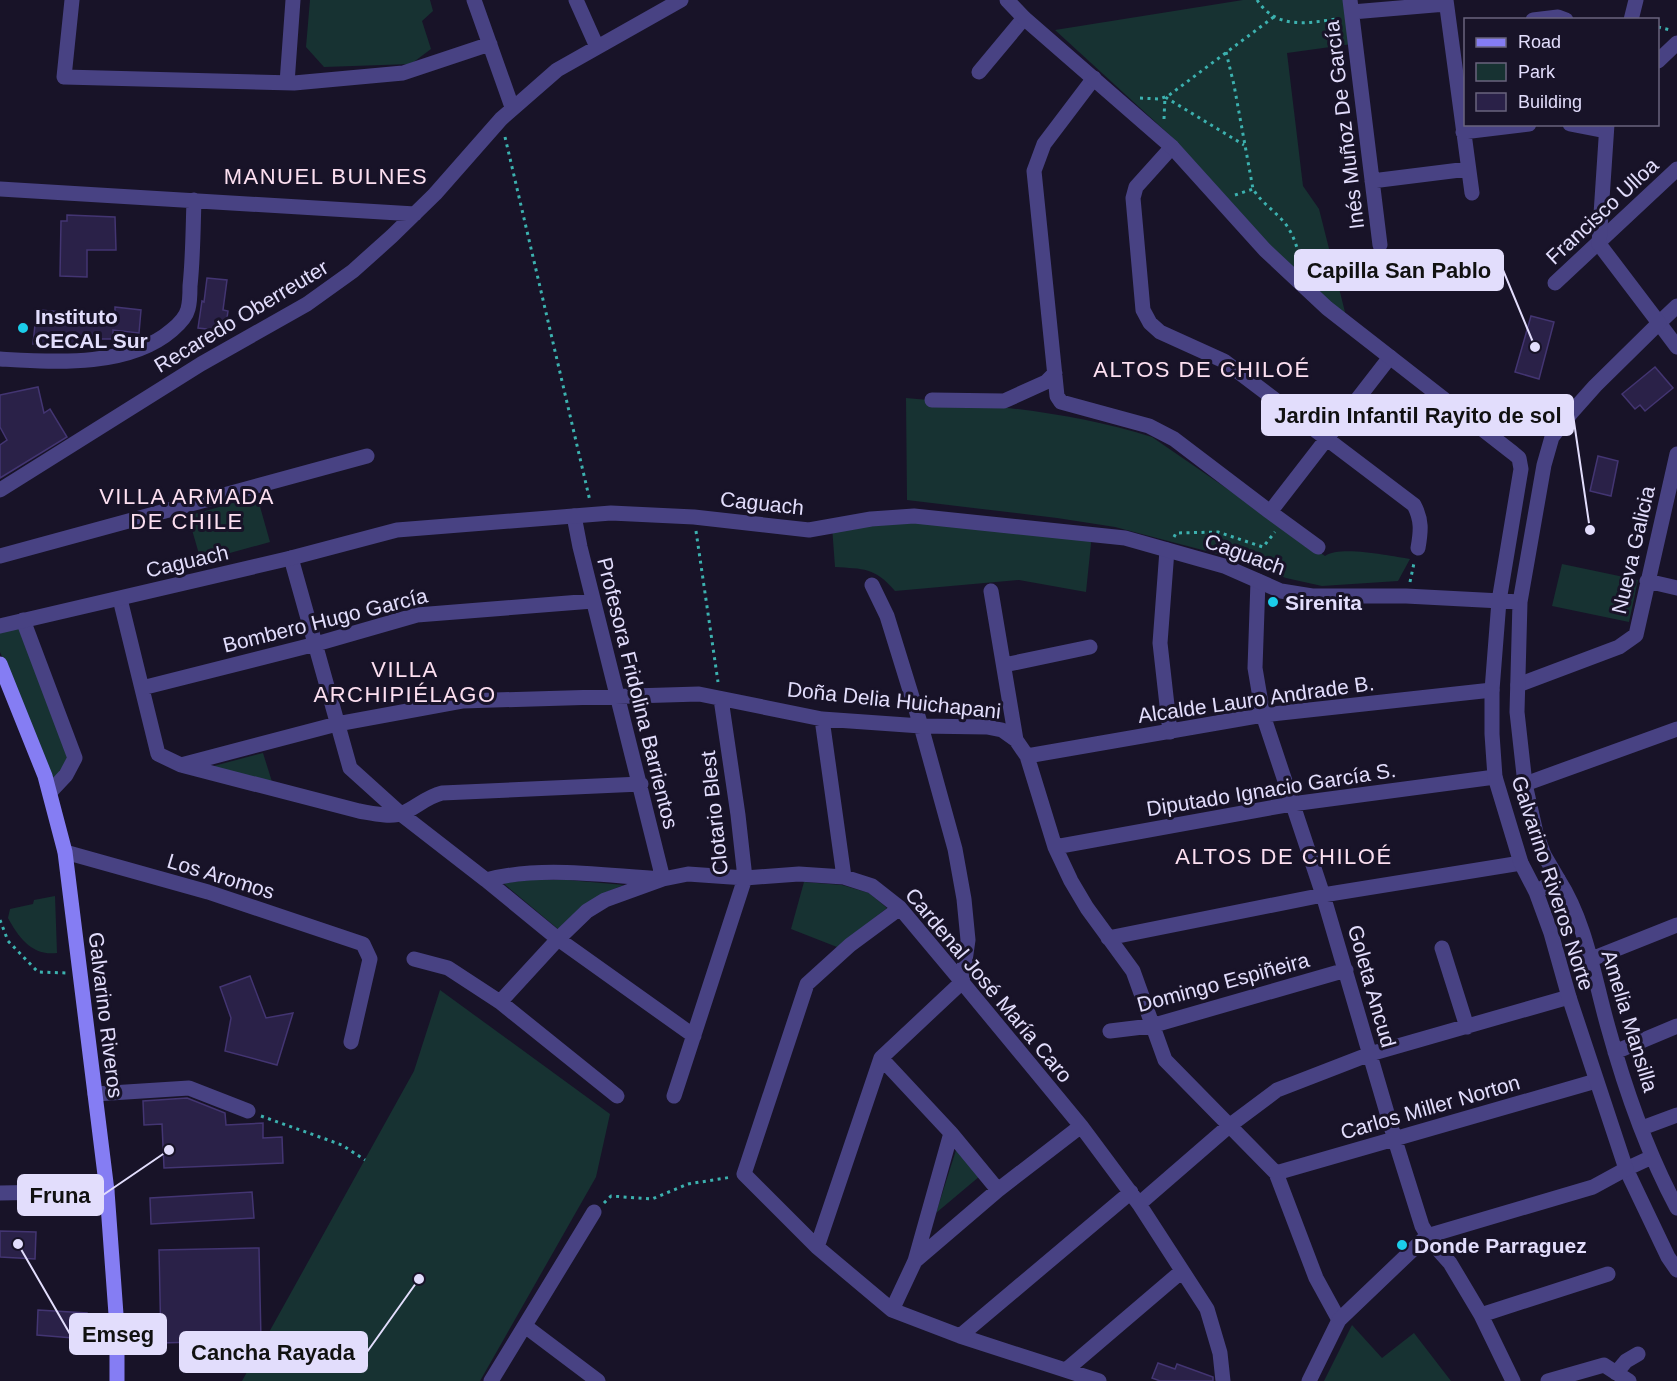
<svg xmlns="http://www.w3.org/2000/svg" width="1677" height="1381" viewBox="0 0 1677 1381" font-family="Helvetica,sans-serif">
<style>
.green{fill:#173232}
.building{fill:#2a2148;stroke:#433572;stroke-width:1.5}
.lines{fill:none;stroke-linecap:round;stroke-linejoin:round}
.path{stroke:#3cb1af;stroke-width:3;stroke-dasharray:3 4.5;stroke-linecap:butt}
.minor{stroke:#484283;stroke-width:15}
.tertiary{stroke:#484283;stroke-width:15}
.secondary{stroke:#857df3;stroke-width:15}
.poi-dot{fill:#1bcdea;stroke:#181328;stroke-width:2}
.labels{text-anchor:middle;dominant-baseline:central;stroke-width:6;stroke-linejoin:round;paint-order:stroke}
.street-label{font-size:21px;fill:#e2ddfc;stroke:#181328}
.poi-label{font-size:21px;font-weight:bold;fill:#e2ddfc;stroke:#181328;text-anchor:start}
.neighbourhood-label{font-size:22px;letter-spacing:1.5px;fill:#fcdff0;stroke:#181328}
.leader{fill:none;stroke:#e2ddfc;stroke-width:2}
.callout-dot{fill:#e2ddfc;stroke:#181328;stroke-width:2}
.callout{fill:#e2ddfc;stroke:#e2ddfc;stroke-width:2}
.callout-label{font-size:22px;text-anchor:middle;font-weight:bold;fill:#111}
</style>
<rect width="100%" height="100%" fill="#181328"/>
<path class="green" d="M310,0H430L433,11L422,21L431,49L411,64L324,67L306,47Z
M1243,0H1345L1352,44L1287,53L1303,186L1319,209L1346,316L1270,250L1174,139L1055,30Z
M906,398C988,405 1073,412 1152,437L1325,556C1340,545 1391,556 1410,559L1398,581L1322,586L1286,578L1229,557L1115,527L1057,518L907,500Z
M257,496L270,542L201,561L188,516Z
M871,519L1092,534L1086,592L1019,580L895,591C875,567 863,569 835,567L832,526Z
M1562,564L1638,580L1629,622L1552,606Z
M19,626L70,756L53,783L31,723L0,652V631Z
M263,753L273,785L206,768Z
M528,880H568L624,885C593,896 581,907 558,929L503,883Z
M804,882L842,885L869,893L887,908L837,947L791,929Z
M55,896L57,953C32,956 19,938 8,918L10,909L33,904L34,900Z
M440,990L610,1114L596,1177L480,1381H242L414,1071Z
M957,1147L980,1176L936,1213Z
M1352,1325L1382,1358L1414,1333L1451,1381H1324Z"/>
<path class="building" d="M67,215L115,217L116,250H87V277L60,276L61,221H67Z
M207,278L227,280L223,310L228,311L225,331L198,328L202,301L204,302Z
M115,307L141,310L139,333L113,330V339H83L82,348L33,344L36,315L39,316L40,310L61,312L60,321L100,324V322H104V317H115Z
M1531,316L1554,322L1539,379L1515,372Z
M1655,367L1673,388L1645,411L1640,405L1635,409L1622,394Z
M38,387L44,413L50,409L67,437L0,478V445L7,440L0,427V395Z
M1598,456L1618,461L1611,496L1590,491Z
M250,976L266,1018L293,1013L277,1065L225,1051L231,1018L220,987Z
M187,1098L225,1113L226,1125L263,1123V1138L282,1137L283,1163L164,1168L162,1124L144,1125L143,1101Z
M252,1192L254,1218L151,1224L150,1198Z
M0,1231L36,1232L35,1259L0,1257Z
M259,1248L261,1340L161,1343L159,1250Z
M38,1310L87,1313L85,1339L37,1335Z
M1158,1363L1175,1369L1177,1364L1213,1377V1381H1160L1152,1378Z"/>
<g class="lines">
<path class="path" d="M1257,0C1277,30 1307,23 1337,19
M1658,27L1670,30
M1226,52L1234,85L1253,189C1262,204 1277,212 1287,226C1294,236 1298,250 1301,262
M1140,98L1159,99L1168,96L1275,16
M1164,119L1165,97L1244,145
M505,137L590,501
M1235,195L1253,189
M696,531L718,682
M1174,537L1176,533L1218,532L1263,547L1275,532
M1410,582L1414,563
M0,920L8,941L38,972L67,973
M261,1116L342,1145L365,1160
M604,1203L611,1196L652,1199L688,1184L732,1177"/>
<path class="minor" d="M72,0L64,77L294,83L403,73L490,44
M474,0L512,107
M576,0L597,47
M1350,0L1380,245
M1446,0L1472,193
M1352,12L1446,4
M1533,20L1558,17L1566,20
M1658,61L1677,43
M979,72L1024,18
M1094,78L1044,144L1034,171L1057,396L1061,402L1149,426L1174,439L1270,512L1390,357
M287,83L293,0
M1570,124L1606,131
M1463,132L1529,124
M1172,147L1136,187L1133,198L1143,310L1150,323L1160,332L1224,361L1414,505C1422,520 1421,531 1418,548
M1372,181L1468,169
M0,189L415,214
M1555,283L1677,169
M1677,306L1659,323L1677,347
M0,359C53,362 128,368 172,330C178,325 186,317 188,309C190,302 190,294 190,286C193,258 193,229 194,200
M932,400L1004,401L1046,382L1055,373
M0,490L201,364L307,304L353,271L392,236L435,194L501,119L557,70L681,0
M1270,512L1318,547
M1167,550L1160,643L1170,732
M0,556L367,456
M291,558L350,768L401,814L486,880L558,939L694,1036
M1258,581L1255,668L1263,715L1323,895L1395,1140L1422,1226L1433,1244L1450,1263L1481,1315L1513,1381
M1647,581L1677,588
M991,591L1016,740
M120,599L158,754L181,765L359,811C371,813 391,818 403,813C417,807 426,797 442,793L641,784
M23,620L75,758L66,775L50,792
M1004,665L1090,647
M1518,685L1619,647L1636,635L1677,454
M142,688L316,644L417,615L593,601
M822,719L844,877
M1027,756L1263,715L1492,690
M181,765L337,724L462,701L699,694L822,719L921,726L987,727L1002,730L1016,740L1027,756L1055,847L1071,881L1087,908L1133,971L1165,1060L1276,1173L1316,1278L1339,1320
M1525,784L1677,729
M1055,847L1292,804L1495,777
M65,852L208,892L363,944L370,959L351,1042
M1558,879C1586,922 1594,978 1608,1027C1625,1089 1647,1152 1677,1208
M486,880C543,865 605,876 663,879L580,547L574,516
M900,908L850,945L807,984L744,1174L817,1247L892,1310L960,1336L1099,1381
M1108,938L1323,895L1521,863
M1442,948L1467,1027
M414,959L448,968L500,1002L617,1096
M1589,960L1677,925
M500,1002L558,939L587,911L605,900L663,879L688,874L745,878L799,874L844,877L872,886L900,908L962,982L1081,1126L1139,1204L1207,1309L1220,1353L1223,1381
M1110,1031L1151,1026L1346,970
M1615,1052L1677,1026
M881,1058L951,1133L998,1190
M95,1094L189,1088L248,1111
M674,1096L745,878L738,815L721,699
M1642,1128L1677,1115
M1652,1157L1626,1169L1668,1257L1677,1270
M1276,1173L1596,1081
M0,1193L107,1191
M1139,1204L1229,1126L1277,1090L1370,1054L1569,997
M817,1247L881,1058L962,982L968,940L964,899L955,849L921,726L887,616L872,585
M915,1261L998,1190L1081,1126
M892,1310L915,1261L951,1133
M1481,1315L1608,1274
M525,1326L598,1381
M960,1336L1131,1192
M1066,1370L1182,1271
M1616,1373L1626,1361L1638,1354
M491,1381L594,1212
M1548,1381L1604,1365L1629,1381"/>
<path class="tertiary" d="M1007,0L1024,18L1172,147L1265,250L1327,308L1513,453L1519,458L1521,469L1499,601L1492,690V734L1495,777L1521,863L1536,892L1551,933L1569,997L1626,1169L1593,1187L1427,1236L1339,1320L1309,1381
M1631,20L1636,0
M0,626L291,558L397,530L611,513L694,517L809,530L871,519L914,516L1125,538L1224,566L1281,591L1312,596H1406L1520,602
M1536,892L1558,879L1544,855L1536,833L1525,784L1517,712L1520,602L1544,465L1552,437L1571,413L1595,386L1659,323L1599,244L1607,124"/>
<path class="secondary" d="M0,664L45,776L65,852L107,1191L117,1328V1381"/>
</g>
<g class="poi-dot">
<circle cx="23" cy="328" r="6"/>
<circle cx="1273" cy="602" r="6"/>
<circle cx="1402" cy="1245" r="6"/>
</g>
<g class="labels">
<g class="street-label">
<text transform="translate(1344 125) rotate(-97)">Inés Muñoz De García</text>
<text transform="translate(1602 211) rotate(-43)">Francisco Ulloa</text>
<text transform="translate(241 316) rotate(-31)">Recaredo Oberreuter</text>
<text transform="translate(762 503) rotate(6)">Caguach</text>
<text transform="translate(1633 550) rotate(-77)">Nueva Galicia</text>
<text transform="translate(1245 554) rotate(20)">Caguach</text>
<text transform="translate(187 561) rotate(-13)">Caguach</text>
<text transform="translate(325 620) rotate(-14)">Bombero Hugo García</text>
<text transform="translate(638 693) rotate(76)">Profesora Fridolina Barrientos</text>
<text transform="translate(1256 699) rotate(-8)">Alcalde Lauro Andrade B.</text>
<text transform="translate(894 700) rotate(6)">Doña Delia Huichapani</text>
<text transform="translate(1271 789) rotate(-9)">Diputado Ignacio García S.</text>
<text transform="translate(714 813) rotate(-96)">Clotario Blest</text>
<text transform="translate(221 876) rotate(17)">Los Aromos</text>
<text transform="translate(1553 883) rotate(72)">Galvarino Riveros Norte</text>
<text transform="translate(1223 982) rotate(-15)">Domingo Espiñeira</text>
<text transform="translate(989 985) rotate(50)">Cardenal José María Caro</text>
<text transform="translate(1372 986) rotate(74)">Goleta Ancud</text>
<text transform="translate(106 1015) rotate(83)">Galvarino Riveros</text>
<text transform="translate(1630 1021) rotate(73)">Amelia Mansilla</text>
<text transform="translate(1430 1107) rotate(-16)">Carlos Miller Norton</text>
</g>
<g class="poi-label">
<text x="35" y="316">Instituto<tspan x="35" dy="24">CECAL Sur</tspan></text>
<text x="1285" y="602">Sirenita</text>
<text x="1414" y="1245">Donde Parraguez</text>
</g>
<g class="neighbourhood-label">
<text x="326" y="176">MANUEL BULNES</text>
<text x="1202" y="369">ALTOS DE CHILOÉ</text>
<text x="187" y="496">VILLA ARMADA<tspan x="187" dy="25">DE CHILE</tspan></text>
<text x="405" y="669">VILLA<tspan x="405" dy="25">ARCHIPIÉLAGO</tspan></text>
<text x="1284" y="856">ALTOS DE CHILOÉ</text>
</g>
</g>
<path class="leader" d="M1535 347L1503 270M1590 530L1573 415M169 1150L103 1195M18 1244L70 1334M419 1279L367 1352"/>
<g class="callout-dot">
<circle cx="1535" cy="347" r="6"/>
<circle cx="1590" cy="530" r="6"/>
<circle cx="169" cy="1150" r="6"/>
<circle cx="18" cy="1244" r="6"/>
<circle cx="419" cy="1279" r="6"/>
</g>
<g class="callout">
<rect x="1295" y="250" width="208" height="40" rx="6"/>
<rect x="1262" y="395" width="311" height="40" rx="6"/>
<rect x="18" y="1175" width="85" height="40" rx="6"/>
<rect x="70" y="1314" width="96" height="40" rx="6"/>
<rect x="180" y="1332" width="187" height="40" rx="6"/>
</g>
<g class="callout-label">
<text x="1399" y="278">Capilla San Pablo</text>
<text x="1418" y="423">Jardin Infantil Rayito de sol</text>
<text x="60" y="1203">Fruna</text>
<text x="118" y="1342">Emseg</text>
<text x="273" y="1360">Cancha Rayada</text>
</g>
<rect x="1464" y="18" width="195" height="108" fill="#181328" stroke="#69647d" stroke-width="1.5"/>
<rect x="1476" y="38" width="30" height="9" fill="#857df3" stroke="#69647d" stroke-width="1.5"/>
<text x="1518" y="48" font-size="18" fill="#e2ddfc">Road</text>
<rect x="1476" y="63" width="30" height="18" fill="#173232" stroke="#69647d" stroke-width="1.5"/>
<text x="1518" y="78" font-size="18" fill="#e2ddfc">Park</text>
<rect x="1476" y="93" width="30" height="18" fill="#2a2148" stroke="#69647d" stroke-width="1.5"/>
<text x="1518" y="108" font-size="18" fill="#e2ddfc">Building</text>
</svg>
